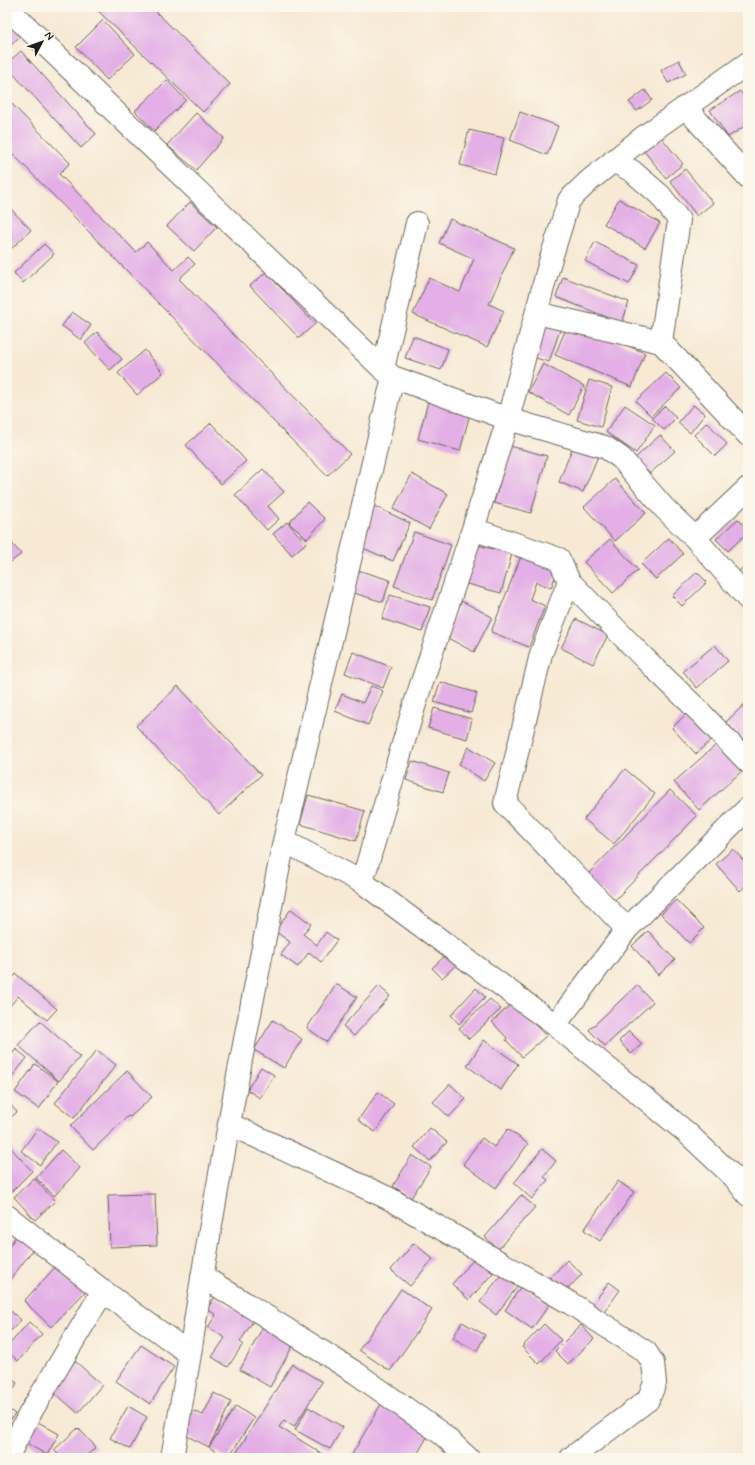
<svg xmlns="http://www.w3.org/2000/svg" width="755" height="1465" viewBox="0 0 755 1465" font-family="Mynerve,sans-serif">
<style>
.building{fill:#e3afe6}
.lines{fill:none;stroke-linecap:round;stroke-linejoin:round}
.minor-casing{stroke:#69645c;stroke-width:24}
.minor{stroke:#fff;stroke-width:22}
</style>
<rect width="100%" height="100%" fill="#fbf7ec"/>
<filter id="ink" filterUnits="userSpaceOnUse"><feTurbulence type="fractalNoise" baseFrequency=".025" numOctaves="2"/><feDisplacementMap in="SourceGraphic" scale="8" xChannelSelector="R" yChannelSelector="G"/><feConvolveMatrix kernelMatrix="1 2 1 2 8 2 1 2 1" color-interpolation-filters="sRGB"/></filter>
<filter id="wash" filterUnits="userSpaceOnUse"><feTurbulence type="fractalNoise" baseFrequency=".012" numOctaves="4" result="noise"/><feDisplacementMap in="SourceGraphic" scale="16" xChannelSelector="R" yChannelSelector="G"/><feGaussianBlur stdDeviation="0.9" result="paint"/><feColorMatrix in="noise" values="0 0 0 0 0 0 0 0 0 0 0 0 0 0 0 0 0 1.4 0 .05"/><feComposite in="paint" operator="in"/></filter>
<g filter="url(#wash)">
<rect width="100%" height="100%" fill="#f7e9d4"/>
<g id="blocks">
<path class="building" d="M94,7H151L230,84L203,112Z
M7,20L21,35L10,46L7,43Z
M103,20L135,54L107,80L76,47Z
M21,51L96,134L81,148L7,67V63Z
M679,60L686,74L668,83L661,70Z
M167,80L186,100L154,131L135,111Z
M645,90L652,100L637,111L629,102Z
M740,91L748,103V124L728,137L710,110Z
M7,99L70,163L59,174L136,252L147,242L174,270L188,257L195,264L179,279L350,454L327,476L7,148Z
M520,112L558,126L547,155L510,140Z
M196,113L224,138L196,170L167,145Z
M469,130L504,138L495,174L460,165Z
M660,136L683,164L666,178L643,150Z
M685,169L713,203L697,216L670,181Z
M619,199L660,223L645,248L604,224Z
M190,202L217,227L194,251L167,226Z
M7,205L31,230L11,249L7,245Z
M450,219L514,248L489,304L504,311L487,347L413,314L429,278L460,292L474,259L439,243Z
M595,242L639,265L629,284L585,261Z
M44,244L54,254L23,283L14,273Z
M266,272L315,324L299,338L250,286Z
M563,277L629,302L622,323L556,297Z
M72,312L91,325L81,340L62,326Z
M541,320L561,327L549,362L529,356Z
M569,321L645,353L632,387L555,355Z
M97,332L122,359L110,370L85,343Z
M413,336L448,349L441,370L405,358Z
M145,350L163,373L137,395L118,373Z
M543,364L584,386L569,415L528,392Z
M666,373L681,388L651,416L636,401Z
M589,380L612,387L601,427L577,420Z
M429,398L471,410L460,451L418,439Z
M625,405L655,425L636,453L606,432Z
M693,405L705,414L690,433L678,423Z
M665,406L676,418L664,430L652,418Z
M707,422L727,444L715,456L694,435Z
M211,423L246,461L221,484L186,445Z
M660,435L675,451L647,476L633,460Z
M510,446L547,456L531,513L494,503Z
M573,446L598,456L583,492L559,482Z
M263,469L284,492L268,506L279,519L267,530L235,495Z
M412,474L448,494L429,529L393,509Z
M615,479L646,513L615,541L584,507Z
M307,502L325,519L307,539L289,523Z
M374,506L410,523L393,561L356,545Z
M738,519L748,530V532L728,551L716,539Z
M287,522L306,543L292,555L273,534Z
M414,532L451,545L432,600L394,586Z
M7,538L21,554L7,565Z
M669,538L683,554L656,579L641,564Z
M610,539L638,570L613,593L584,562Z
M478,545L512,554L501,593L467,584Z
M522,554L558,568L551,588L536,582L530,599L545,606L529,647L491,632Z
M748,563V583L738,572Z
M351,568L390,580L383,602L344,590Z
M697,572L707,582L682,606L672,596Z
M390,595L430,607L422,632L382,619Z
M462,601L492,617L474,652L444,636Z
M576,619L608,635L593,664L561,648Z
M715,645L728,661L697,688L683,671Z
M353,652L391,667L383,688L345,673Z
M440,682L477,693L471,713L434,702Z
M178,686L261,775L219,815L136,726Z
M371,686L383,691L368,725L335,711L342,694L363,703Z
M748,701V734L742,740L726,722Z
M434,708L472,719L467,739L428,728Z
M688,712L713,738L696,754L672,728Z
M717,744L742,771L699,810L674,782Z
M469,747L495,763L484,781L459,764Z
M412,761L449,773L443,792L406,780Z
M625,769L655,794L614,844L584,819Z
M670,790L697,816L613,902L586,876Z
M308,795L365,811L356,841L300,824Z
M733,849L748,865V884L740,891L716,864Z
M676,900L704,928L689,943L661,914Z
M291,909L311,924L303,934L317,945L326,932L337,940L321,962L309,952L298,967L281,955L290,942L275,931Z
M648,931L675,960L658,975L632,946Z
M448,953L458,963L442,978L432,968Z
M16,974L57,1009L47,1020L18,996L10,1006L7,1004V985Z
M336,984L357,997L327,1042L307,1028Z
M637,985L653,1002L605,1046L589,1030Z
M379,986L390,996L354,1036L343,1026Z
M476,988L485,997L459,1024L451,1015Z
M490,999L501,1009L469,1039L459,1028Z
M513,1002L546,1036L522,1057L506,1040L507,1038L492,1022Z
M273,1020L302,1039L284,1068L254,1050Z
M40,1021L80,1057L59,1081L18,1045Z
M629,1031L642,1044L631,1054L619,1041Z
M484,1040L518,1064L501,1090L467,1066Z
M16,1049L27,1058L7,1083V1061Z
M97,1050L116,1065L74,1118L55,1103Z
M35,1064L58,1081L39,1109L15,1092Z
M261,1067L274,1075L260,1098L247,1090Z
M127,1071L152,1097L130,1117L128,1116L93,1150L70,1126Z
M450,1084L466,1099L449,1117L433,1102Z
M378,1092L394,1104L375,1132L358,1120Z
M7,1101L17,1112L7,1121Z
M38,1128L57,1142L40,1165L21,1151Z
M430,1128L447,1142L430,1161L414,1147Z
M508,1129L528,1144L496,1188L463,1164L482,1138L494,1147Z
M9,1146L32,1171L7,1196V1148Z
M542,1149L556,1161L544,1177L548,1180L532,1199L514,1183Z
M61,1150L80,1168L54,1196L36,1178Z
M412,1155L431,1167L411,1198L393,1186Z
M34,1178L55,1201L35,1220L14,1197Z
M618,1181L634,1192L600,1241L584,1230Z
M155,1194L157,1245L110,1247L108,1195Z
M521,1195L535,1207L498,1249L485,1237Z
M17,1235L34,1248L7,1284V1249Z
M414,1243L433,1259L410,1286L391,1270Z
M475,1258L493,1273L469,1300L452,1284Z
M567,1260L582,1274L564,1293L549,1279Z
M59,1263L87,1290L51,1327L24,1301Z
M501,1275L517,1287L496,1315L480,1302Z
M609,1282L620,1290L604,1312L593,1304Z
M522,1285L549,1305L532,1329L505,1310Z
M401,1289L432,1310L390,1371L359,1350Z
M215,1297L253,1321L240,1342L243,1344L228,1367L212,1357L225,1338L208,1327L216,1315L207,1309Z
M7,1308L21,1320L7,1335Z
M29,1322L42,1334L18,1361L7,1351V1347Z
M462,1322L485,1335L477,1351L453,1338Z
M265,1323L296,1340L270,1387L240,1370Z
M544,1324L561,1340L539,1364L522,1347Z
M581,1325L594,1339L568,1364L555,1351Z
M141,1345L174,1367L150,1404L116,1381Z
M75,1361L102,1385L78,1413L50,1389Z
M292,1364L322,1382L294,1427L284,1420L279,1427L329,1458H233Z
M7,1376L17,1383L7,1400Z
M214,1393L231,1402L209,1447L183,1434L194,1411L203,1415Z
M381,1404L430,1432L415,1458H350Z
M128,1406L147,1417L130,1449L110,1438Z
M236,1406L254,1418L228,1458H226L209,1447Z
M308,1407L343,1427L330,1449L295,1430Z
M7,1408L15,1414L7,1424Z
M38,1422L59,1434L47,1455L26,1443Z
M78,1428L96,1447L84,1458H62L54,1450Z"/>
</g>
</g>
<g filter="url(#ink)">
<use href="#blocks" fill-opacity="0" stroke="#69645c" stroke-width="1"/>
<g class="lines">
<g class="minor-casing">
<path id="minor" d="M7,8L383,369L393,377L508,419L605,447L621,458L664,508L695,538L748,599
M685,107L748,177
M613,161L632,171L660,195L679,220L661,342
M537,313L661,342L748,435
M383,369L417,223
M393,377L284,841L362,882L555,1025L627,929L748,808
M473,529L559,559L569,581L644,658L700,712L748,762
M695,538L748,488
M569,581L541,654L505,803L627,929
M362,882L417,697L473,529L508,419L549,265L569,200L590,180L642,138L748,63
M555,1025L686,1132L734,1177L748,1195
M229,1124L390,1199L570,1303L646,1352L653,1363L655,1383L648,1400L571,1458
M7,1216L103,1291L29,1415L7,1458
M202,1276L356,1373L442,1434L468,1458
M103,1291L190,1354L172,1458
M190,1354C216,1182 250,1012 284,841"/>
</g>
<use href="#minor" class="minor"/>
</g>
</g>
<rect width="755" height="1465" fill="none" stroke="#fbf7ec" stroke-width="24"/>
<g transform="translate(42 42) rotate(49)" stroke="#fbf7ec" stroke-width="3" paint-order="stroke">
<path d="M0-3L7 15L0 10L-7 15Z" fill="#1c1c1c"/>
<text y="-6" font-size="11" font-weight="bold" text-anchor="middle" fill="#1c1c1c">N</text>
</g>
</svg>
